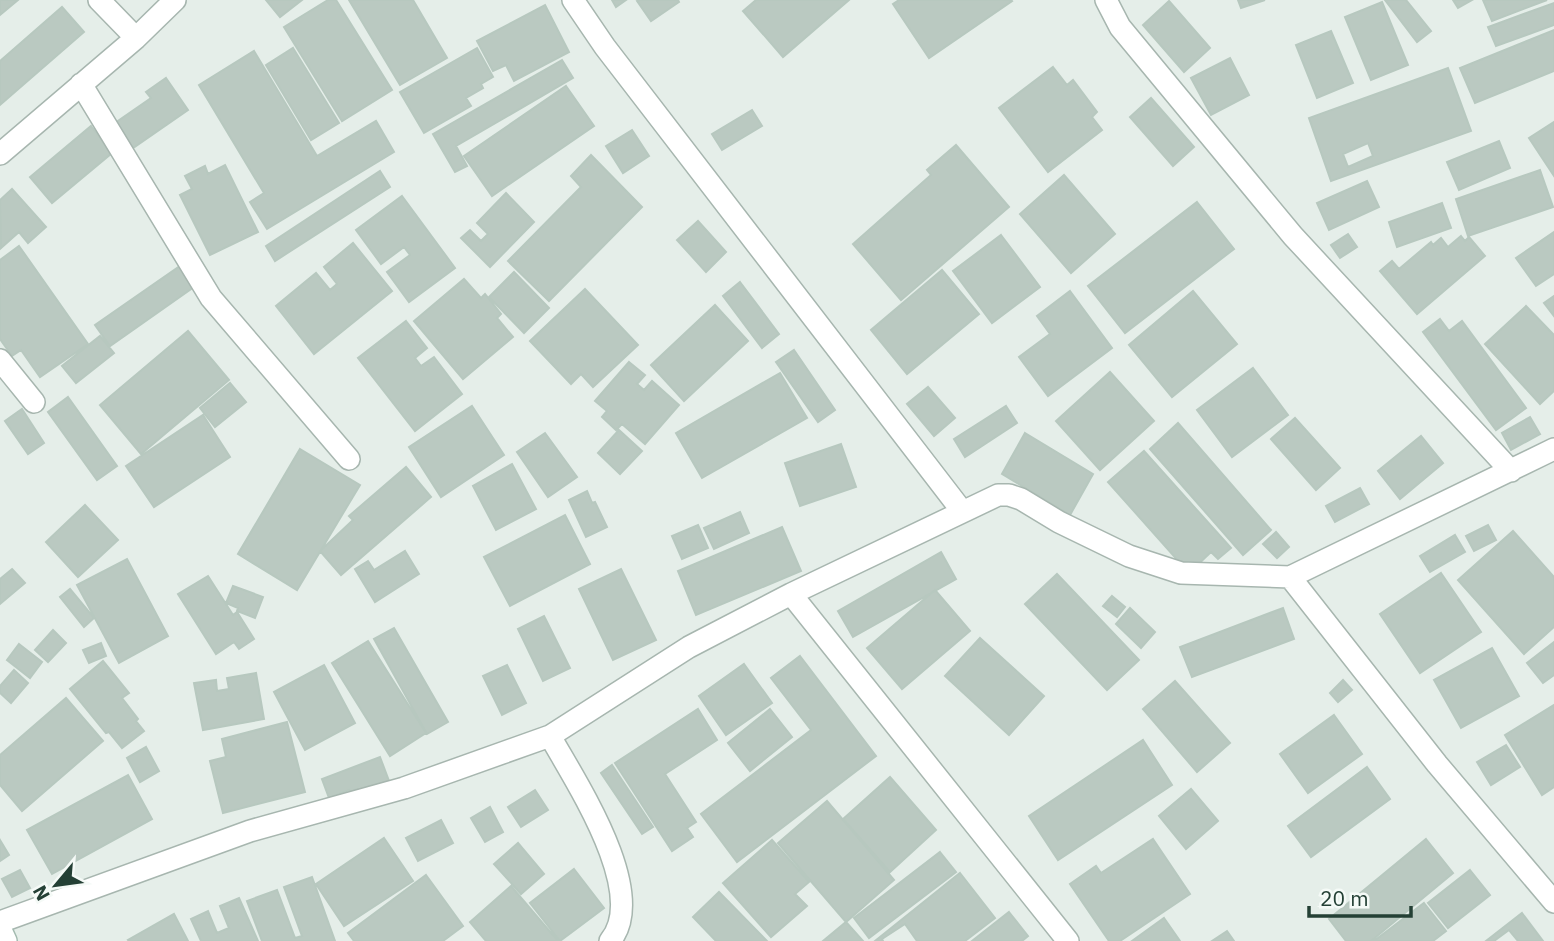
<svg xmlns="http://www.w3.org/2000/svg" width="1554" height="941" viewBox="0 0 1554 941" font-family="'IBM Plex Sans',sans-serif">
<style>
.building{fill:#bac9c1;stroke:#b7c8bf;stroke-width:2;fill-rule:evenodd}
.lines{fill:none;stroke-linecap:round;stroke-linejoin:round}
.street-casing{stroke:#a7b6af;stroke-width:24}
.secondary-casing{stroke:#a3baaf;stroke-width:24}
.street{stroke:#fff;stroke-width:21}
.secondary{stroke:#fff;stroke-width:21}
</style>
<rect width="100%" height="100%" fill="#e5eee9"/>
<path class="building" d="M0,0H18L0,15Z
M266,0H302L280,17Z
M328,0H336L392,90L342,121L284,27Z
M349,0H413L447,58L400,85Z
M612,0H626L616,7Z
M639,0H678L679,2L651,21L637,1Z
M756,0H849L783,57L743,11Z
M899,0H1011L1012,1L929,58L893,4Z
M1238,0H1265L1241,8Z
M1385,0H1406L1431,31L1417,42Z
M1453,0H1472L1458,8Z
M1483,0H1547L1492,21Z
M1169,1L1210,48L1184,72L1143,25Z
M1382,2L1408,65L1371,80L1345,17Z
M1554,3V25L1496,46L1488,27Z
M545,5L569,52L514,81L506,65L493,71L477,41Z
M62,7L84,32L0,105V61Z
M1554,30V71L1475,103L1460,68Z
M1331,31L1353,83L1317,98L1296,45Z
M293,48L339,123L311,140L266,65Z
M477,48L493,77L481,84L483,88L466,98L471,106L424,133L400,92Z
M254,51L317,156L376,121L394,152L267,229L250,202L264,193L199,85Z
M1230,58L1249,95L1211,115L1191,78Z
M562,60L573,78L456,146L467,166L455,172L433,134Z
M1053,67L1067,85L1073,80L1097,112L1092,117L1102,130L1048,172L999,108Z
M1448,68L1471,131L1331,181L1309,118ZM1368,143L1373,156L1348,167L1343,154Z
M166,78L188,110L133,148L115,123L151,98L146,92Z
M566,86L594,126L492,196L464,156Z
M1151,98L1194,147L1173,166L1130,117Z
M752,110L762,126L722,150L712,134Z
M1554,122V176L1529,138Z
M91,126L112,153L52,203L30,177Z
M632,130L649,156L623,173L606,146Z
M1499,141L1510,168L1459,190L1447,162Z
M956,145L1009,207L901,300L853,244L931,175L927,170Z
M591,155L642,207L549,301L508,261L581,187L571,176Z
M225,165L258,232L210,255L180,195L192,189L185,176L205,166L208,174Z
M1540,170L1553,207L1468,236L1456,199Z
M380,171L390,187L275,261L266,246Z
M1064,175L1115,234L1071,273L1020,214Z
M1367,181L1379,207L1329,230L1317,203Z
M12,189L46,227L28,243L19,232L1,248L0,200Z
M506,193L534,222L490,267L461,238L470,230L481,241L488,234L477,223Z
M402,196L455,268L409,302L387,272L410,255L404,247L381,264L356,230Z
M1197,202L1234,249L1125,333L1088,286Z
M1442,203L1451,228L1397,247L1389,222Z
M698,221L726,252L706,272L677,240Z
M1554,232V274L1536,286L1516,258Z
M1348,234L1357,247L1340,258L1331,245Z
M1001,235L1040,287L992,323L953,271Z
M1461,236L1465,241L1469,237L1485,256L1417,314L1380,271L1392,261L1399,269L1431,242L1433,245L1441,238L1448,247Z
M353,243L392,291L314,354L276,306L316,273L330,290L337,284L324,267Z
M19,246L88,344L40,377L21,350L12,356L0,339V260Z
M180,266L194,287L110,346L95,325Z
M942,270L979,314L907,374L871,330Z
M514,272L549,308L524,333L489,297Z
M464,279L481,298L485,294L501,314L497,318L513,337L463,379L414,321Z
M740,282L779,334L762,348L723,296Z
M585,289L638,345L593,387L581,374L571,384L530,341Z
M1070,291L1112,348L1048,396L1019,357L1050,334L1037,316Z
M1193,291L1237,344L1172,397L1129,345Z
M1554,296V316L1544,303Z
M715,305L748,341L684,401L651,365Z
M1526,306L1554,335V391L1540,404L1485,344Z
M1440,319L1449,331L1462,321L1526,408L1496,430L1423,332Z
M406,321L427,348L415,358L421,366L434,357L462,394L415,431L358,358Z
M188,331L229,380L141,454L100,405Z
M100,336L114,353L76,383L62,366Z
M794,350L835,410L818,422L776,362Z
M629,362L645,375L637,384L644,390L652,381L679,405L645,444L622,424L616,430L602,417L607,411L595,401Z
M1253,368L1288,415L1232,457L1197,410Z
M1110,372L1154,421L1100,470L1056,421Z
M780,373L807,418L702,478L676,433Z
M230,383L246,402L215,427L200,408Z
M928,387L955,418L934,436L907,404Z
M68,397L117,466L97,480L48,412Z
M472,406L504,455L441,497L409,447Z
M1006,406L1017,423L965,457L954,439Z
M22,409L44,443L28,454L5,421Z
M203,415L230,457L154,507L126,466Z
M1530,417L1540,434L1511,450L1502,433Z
M1295,418L1340,468L1316,490L1271,439Z
M1178,423L1271,530L1243,555L1150,449Z
M619,430L642,451L620,474L598,453Z
M545,433L577,477L548,497L517,452Z
M1025,433L1093,474L1070,515L1002,474Z
M1421,436L1443,463L1400,499L1378,471Z
M841,444L856,487L800,506L785,463Z
M300,449L360,485L297,590L238,554Z
M1144,451L1231,548L1218,559L1211,552L1189,573L1108,482Z
M512,464L536,509L496,530L473,486Z
M406,467L431,497L341,575L320,551L353,520L349,516Z
M1360,488L1369,504L1335,522L1326,506Z
M587,491L592,503L595,502L607,527L586,537L569,500Z
M85,505L118,540L78,577L46,542Z
M740,512L749,533L714,549L704,528Z
M565,515L590,564L510,606L484,557Z
M698,525L708,548L682,559L672,536Z
M1488,525L1496,540L1474,551L1466,536Z
M782,527L801,571L696,615L678,571Z
M1513,531L1554,577V627L1524,654L1458,580Z
M1276,532L1289,547L1277,558L1263,544Z
M1455,535L1465,552L1430,572L1420,556Z
M405,551L419,574L375,602L355,569L368,561L374,570Z
M941,552L956,579L853,637L838,611Z
M127,559L168,636L119,663L77,585Z
M12,569L25,583L0,604V579Z
M621,569L656,640L613,660L579,589Z
M1441,573L1481,632L1420,673L1380,614Z
M1057,574L1139,660L1107,690L1025,604Z
M208,576L233,615L237,612L254,639L239,649L234,642L216,654L178,594Z
M233,586L263,597L255,618L237,611L238,608L226,603Z
M70,589L94,618L84,627L60,597Z
M935,590L970,631L902,689L867,648Z
M1112,596L1125,607L1117,617L1103,606Z
M1130,608L1155,632L1141,648L1116,624Z
M1283,608L1294,639L1192,677L1180,647Z
M544,616L570,668L543,681L518,629Z
M394,628L448,722L427,734L374,639Z
M53,630L66,643L48,662L35,650Z
M980,638L1044,696L1009,735L945,676Z
M368,641L426,733L390,756L332,663Z
M1554,642V675L1543,683L1527,663Z
M101,643L106,656L89,663L83,650Z
M19,644L42,662L30,678L7,660Z
M1492,648L1519,696L1461,728L1434,680Z
M800,656L876,756L737,862L701,814L811,730L771,678Z
M103,661L129,693L122,698L138,719L136,721L144,731L122,748L109,732L106,733L70,689Z
M744,664L772,703L726,735L699,696Z
M324,665L355,723L305,750L274,692Z
M507,665L526,703L502,715L483,676Z
M14,670L28,683L11,703L0,693V686Z
M256,673L264,719L203,730L194,683L216,680L217,691L229,689L227,678Z
M1343,680L1352,690L1338,702L1330,693Z
M1175,681L1230,743L1197,772L1143,709Z
M66,698L103,741L22,811L0,785V755Z
M1554,705V787L1542,795L1505,735Z
M698,709L717,740L665,774L696,822L687,828L693,837L672,851L615,763Z
M770,709L792,737L750,771L728,743Z
M1334,715L1362,754L1308,793L1280,754Z
M287,722L305,792L223,813L210,761L226,757L222,739Z
M1143,740L1172,785L1058,860L1029,816Z
M1506,745L1520,767L1491,785L1477,762Z
M146,747L159,771L140,782L127,758Z
M380,757L389,781L359,793L357,789L350,792L349,790L329,798L322,779Z
M612,765L653,827L642,834L601,773Z
M1367,767L1390,799L1311,857L1288,826Z
M128,775L152,819L52,874L27,830Z
M890,777L936,830L890,872L843,819Z
M1191,789L1218,821L1186,849L1159,816Z
M535,790L548,810L521,827L508,807Z
M827,801L894,880L846,922L778,843Z
M490,807L503,832L485,842L471,818Z
M441,820L453,843L418,861L406,838Z
M384,838L413,881L344,926L316,884Z
M1153,839L1190,894L1120,941H1109L1070,884L1096,866L1101,873Z
M1426,839L1453,873L1371,941H1346L1329,919Z
M0,840L9,855L0,861Z
M772,840L809,882L795,894L807,906L771,937L723,883Z
M518,843L544,874L521,894L494,864Z
M940,852L956,872L869,938L854,918Z
M574,869L604,908L560,941L530,903Z
M20,870L30,888L12,897L2,879Z
M1470,870L1490,895L1448,928L1428,903Z
M960,873L995,918L965,941H917L905,924L882,939L883,941H875Z
M426,875L463,926L443,941H354L348,933Z
M312,877L335,941H262L247,901L277,890L295,938L302,936L284,887Z
M511,886L558,941H486L470,922Z
M719,892L767,941H716L693,917Z
M239,898L258,941H201L191,919L208,911L217,933L229,928L220,906Z
M1424,903L1446,931L1433,941H1374Z
M1009,912L1028,936L1022,941H972Z
M1522,913L1543,941H1518L1509,930L1494,941H1486Z
M174,914L188,941H129L128,940Z
M1164,918L1180,941H1132Z
M846,922L863,941H823Z
M1227,931L1234,941H1212Z"/>
<g class="lines">
<g class="street-casing">
<path id="street" d="M99,0L136,38
M573,0L605,47L962,511
M1106,0L1120,27L1293,236L1511,471
M81,84L211,298L349,459
M0,154L136,38L175,0
M0,360L34,402
M1290,577L1437,764L1554,902
M791,594L1068,941
M550,736C575,781 650,893 610,941
M0,922L250,831L404,788L550,736L689,647L791,594L998,495H1009L1021,499L1059,522L1129,556L1181,573L1290,577L1554,449"/>
</g>
<g class="secondary-casing">
<path id="secondary" d="M0,928L6,941"/>
</g>
<use href="#street" class="street"/>
<use href="#secondary" class="secondary"/>
</g>
<g transform="translate(56 885) rotate(241)" stroke="#f5faf7" stroke-width="5" paint-order="stroke">
<path d="M0-5L12 26L0 18L-12 26Z" fill="#244035"/>
<text y="-10" font-size="19" font-weight="bold" text-anchor="middle" fill="#244035">N</text>
</g>
<path d="M1309 906v10h102v-10" fill="none" stroke="#244035" stroke-width="3.5"/>
<text x="1320" y="906" font-size="21" fill="#244035" stroke="#f5faf7" stroke-width="5" paint-order="stroke">20 m</text>
</svg>
